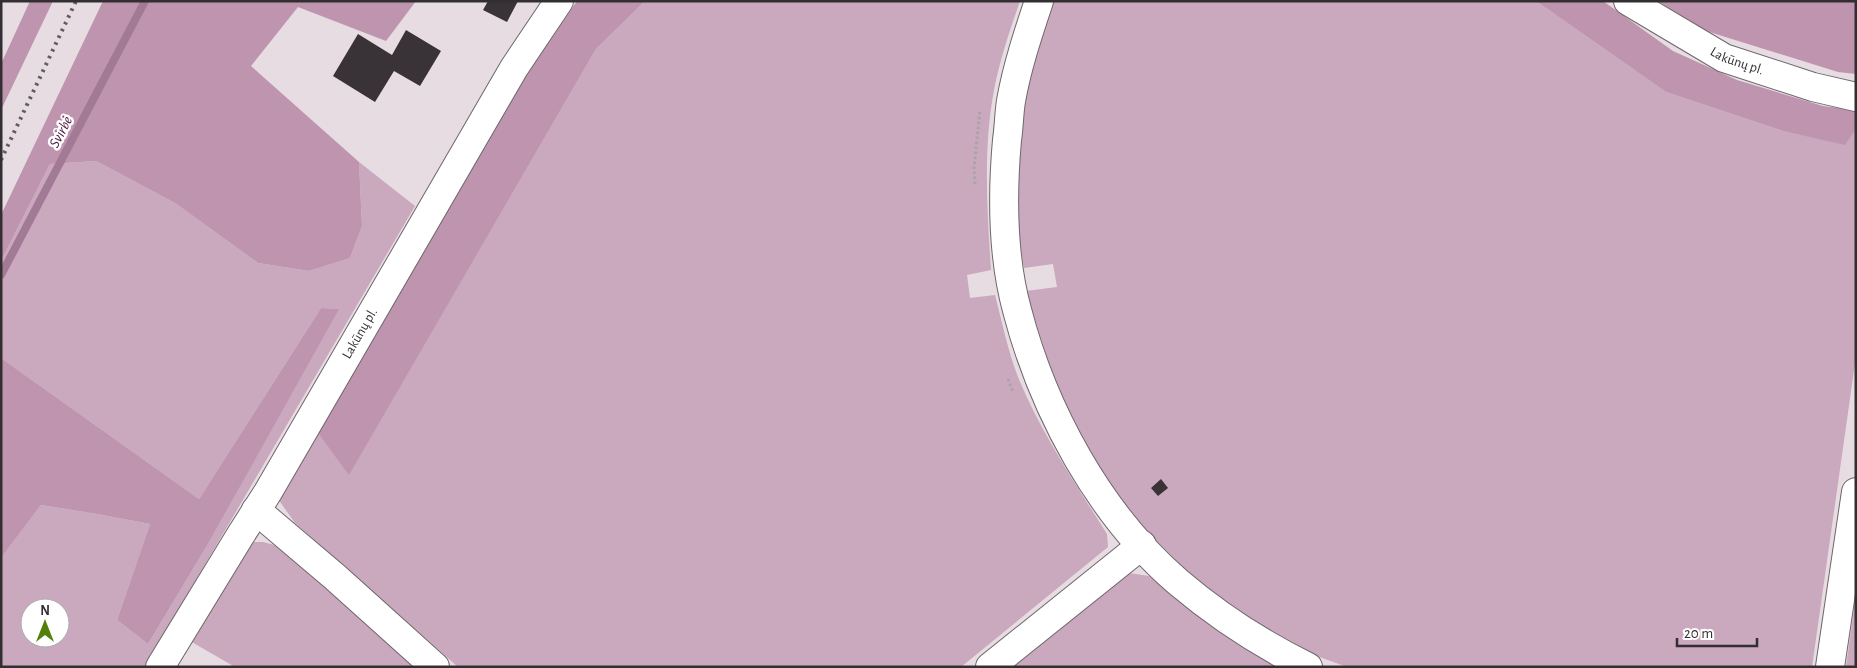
<svg xmlns="http://www.w3.org/2000/svg" width="1857" height="668" viewBox="0 0 1857 668" font-family="'Alegreya Sans',sans-serif">
<style>
.green{fill:#caa8be;fill-rule:evenodd}
.forest{fill:#be94af}
.lines{fill:none;stroke-linecap:round;stroke-linejoin:round}
.stream{stroke:#a37a95;stroke-width:8}
.building{fill:#393236}
.minor-casing{stroke:#6e666b;stroke-width:30}
.path{stroke:#aba3a8;stroke-width:3;stroke-dasharray:2.5 2.5;stroke-linecap:butt}
.minor{stroke:#fff;stroke-width:28}
.rail{stroke:#625c60;stroke-width:4;stroke-dasharray:2.5 5;stroke-linecap:butt}
.labels{text-anchor:middle;dominant-baseline:central;stroke-width:5;stroke-linejoin:round;paint-order:stroke}
.street-label{font-size:14px;fill:#322e31;stroke:#fff}
.water-label{font-size:15px;font-style:italic;fill:#4c193e;stroke:#fff}
</style>
<rect width="100%" height="100%" fill="#e6dce2"/>
<path class="green" d="M645,1H1020C1010,30 1000,59 994,90C983,149 987,210 991,270L967,275L970,298L995,295C1002,322 1008,351 1018,377C1041,433 1075,483 1107,534L1108,547L961,667H458L295,523L278,499L317,432L349,474L596,49Z
M1051,1H1536L1666,92L1783,131L1845,144L1856,129V356L1812,667H1347L1314,655L1249,618L1195,579L1147,531L1107,483L1074,426L1049,364L1026,291L1057,287L1053,264L1024,268C1014,213 1012,152 1024,97C1031,65 1042,33 1051,1Z
M96,161L175,203L258,263L309,271L350,258L362,226L359,162L415,206L145,667H1V558L41,505L97,514L150,524L117,620L148,644L208,544L338,309L321,308L199,499L1,358V261L50,164ZM30,608H60V638H30Z
M248,542H263L278,546L414,667H235L190,641Z
M1129,573L1149,576L1226,636L1280,667H1012Z
M1856,594V667H1846Z"/>
<path class="forest" d="M30,1H53L1,110V64Z
M103,1H416L386,41L298,7L251,66L359,162L362,226L350,258L309,271L258,263L175,203L96,161L50,164L1,261V215Z
M577,1H645L596,49L349,475L317,432L521,83Z
M1536,1H1603L1673,51L1737,80L1823,106L1856,110V129L1845,145L1783,131L1666,92Z
M1658,1H1856V74L1838,72L1703,30Z
M321,308L339,309L208,544L148,644L117,620L150,524L97,514L41,505L1,558V358L199,499Z"/>
<g class="lines">
<path class="stream" d="M1,275L145,1"/>
</g>
<path class="building" d="M488,1H518L507,22L483,10Z
M406,30L441,51L420,86L394,71L375,102L333,76L358,34L392,55Z
M1161,479L1168,488L1158,496L1151,488Z"/>
<g class="lines">
<g class="minor-casing">
<g id="minor">
<path d="M1039,1C1028,34 1017,67 1011,101C1009,113 1009,127 1007,140C1002,196 1002,255 1017,310C1043,410 1099,514 1178,582C1218,616 1261,644 1308,667"/>
<path id="s1" d="M1628,1L1724,58L1813,87L1856,97"/>
<path d="M256,510L335,577L435,667"/>
<path id="s2" d="M160,667L240,536L268,492L514,68L559,1"/>
<path d="M990,667L1142,545"/>
<path d="M1830,667L1856,492"/>
</g>
</g>
<path class="path" d="M975,184L974,168L980,110
M1008,379L1013,392"/>
<use href="#minor" class="minor"/>
<path class="rail" d="M1,160L76,1"/>
</g>
<g class="labels">
<g class="street-label">
<text stroke="none"><textPath href="#s1" startOffset="125">Lakūnų pl.</textPath></text>
<text stroke="none"><textPath href="#s2" startOffset="389">Lakūnų pl.</textPath></text>
</g>
<g class="water-label">
<text transform="translate(61 132) rotate(-62)">Svirbė</text>
</g>
</g>
<rect width="1857" height="668" fill="none" stroke="#322e31" stroke-width="5"/>
<g transform="translate(45 623)"><circle r="24" fill="#ffffff" stroke="#adabad"/>
<path d="M0-4L9 19L0 12L-9 19Z" fill="#538008"/>
<text y="-8" font-size="14" font-weight="bold" text-anchor="middle" fill="#322e31">N</text>
</g>
<path d="M1677 638v8h80v-8" fill="none" stroke="#322e31" stroke-width="2.5"/>
<text x="1684" y="638" font-size="15" fill="#322e31" stroke="#ffffff" stroke-width="4" paint-order="stroke">20 m</text>
</svg>
